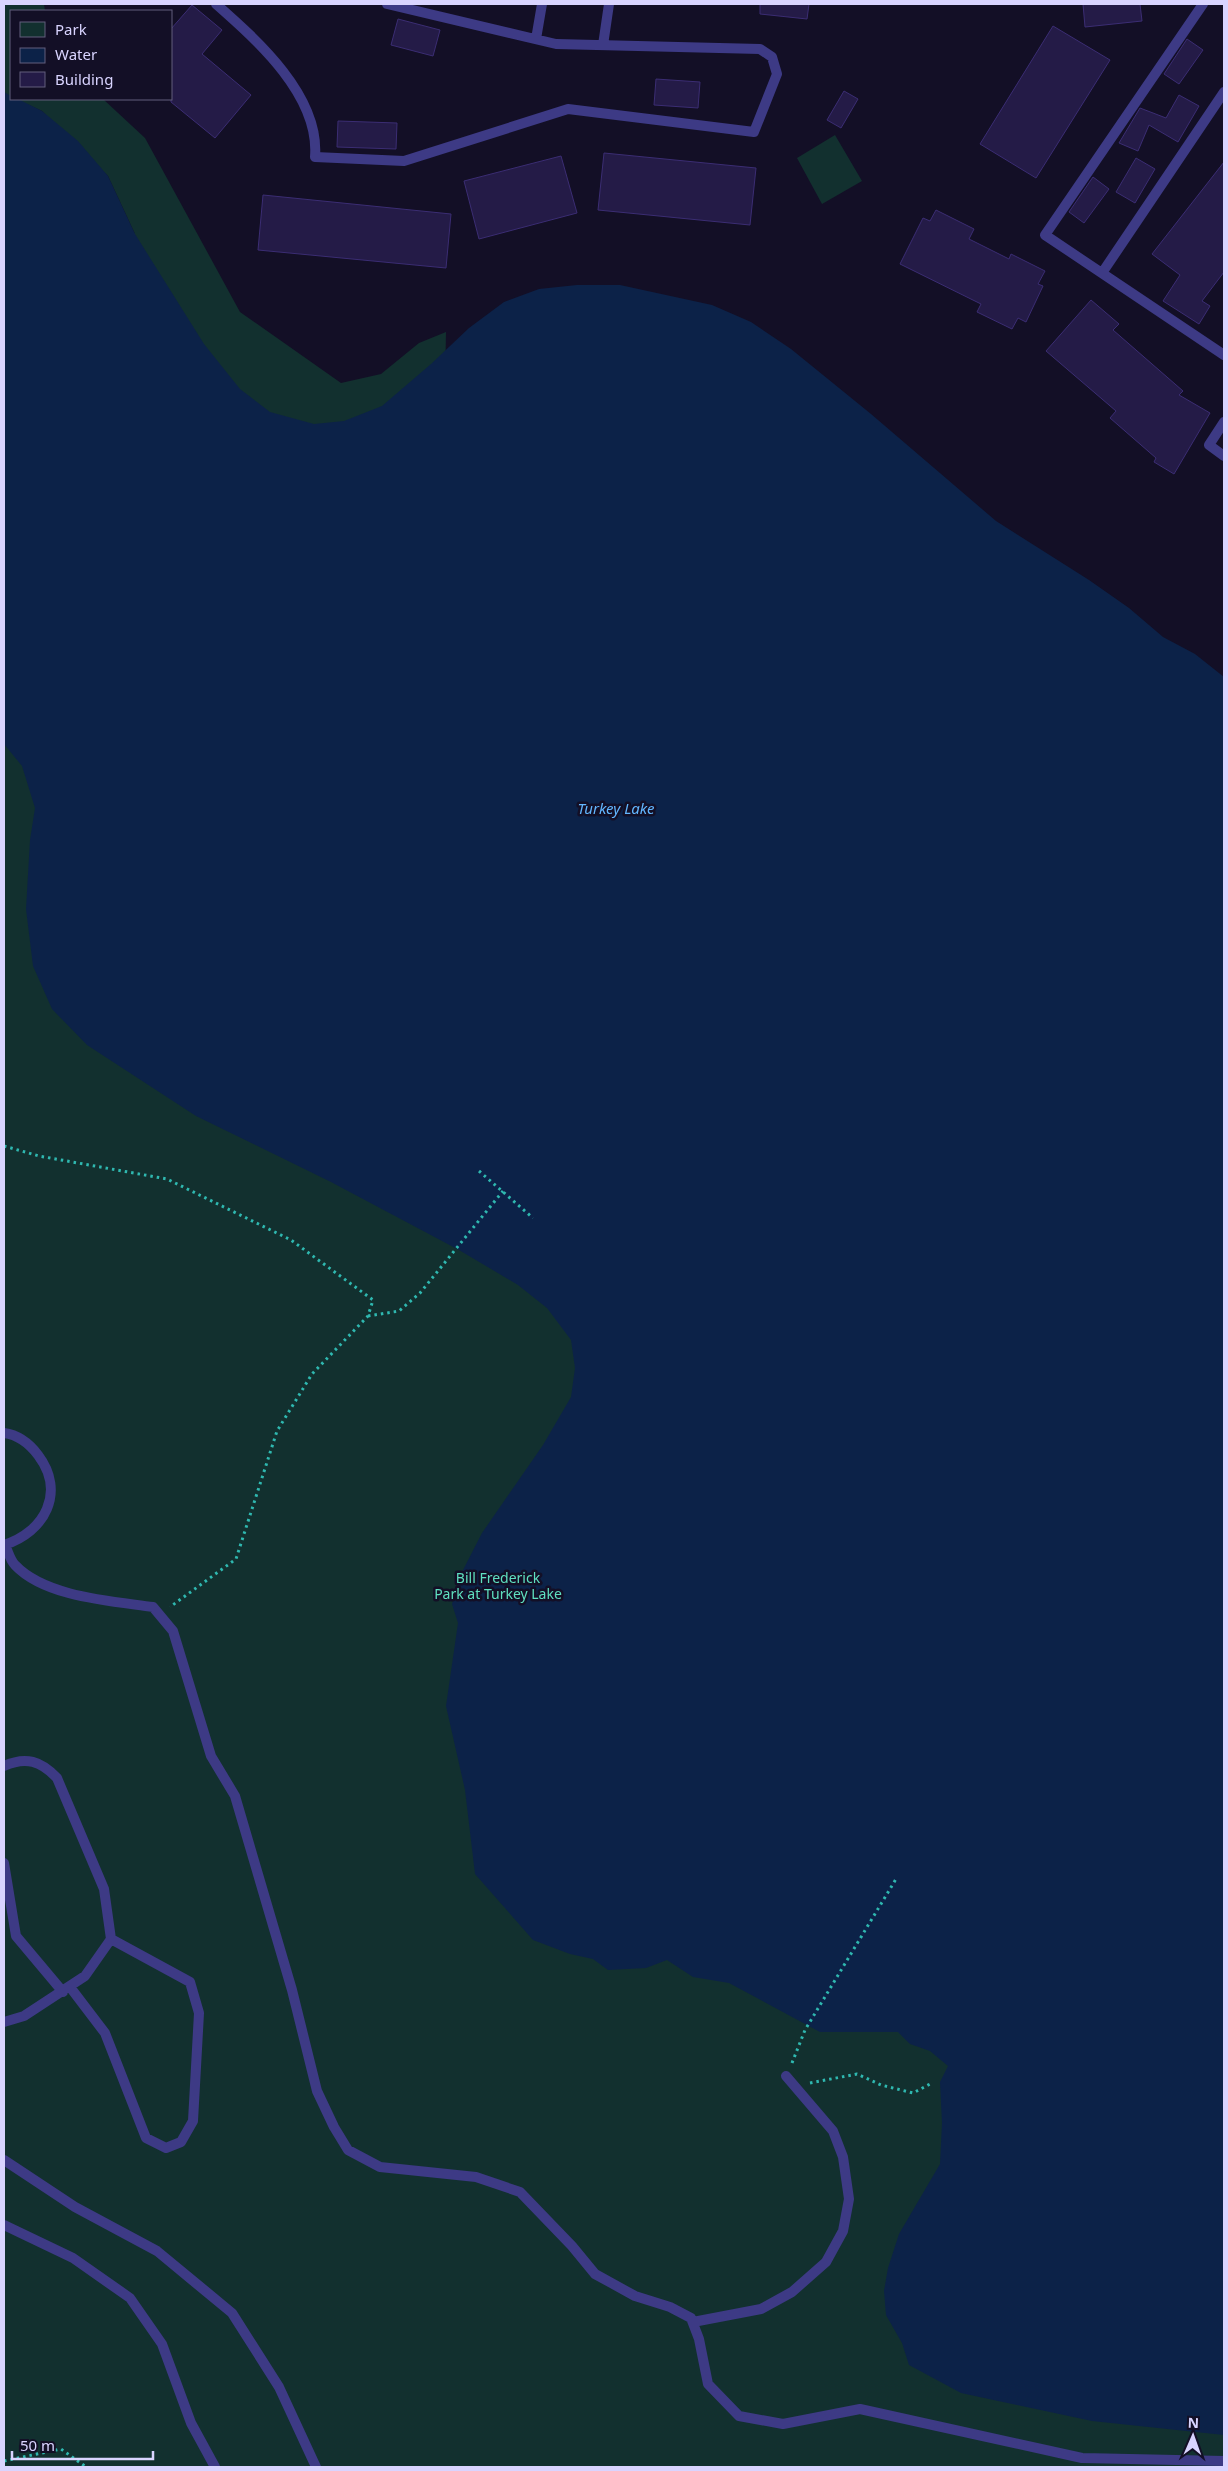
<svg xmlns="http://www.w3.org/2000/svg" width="1228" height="2471" viewBox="0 0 1228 2471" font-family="'Noto Sans',sans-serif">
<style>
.green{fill:#12302f;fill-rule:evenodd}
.water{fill:#0c2248}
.building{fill:#241b47;stroke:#3b2d73}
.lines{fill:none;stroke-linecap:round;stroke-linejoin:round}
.path{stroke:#2fb8b0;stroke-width:3;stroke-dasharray:2.5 4;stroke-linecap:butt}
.service{stroke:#3d3a85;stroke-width:10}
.labels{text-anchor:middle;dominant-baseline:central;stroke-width:5;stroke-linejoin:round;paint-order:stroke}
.park-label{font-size:14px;fill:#5fe0c0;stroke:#130f26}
.water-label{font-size:15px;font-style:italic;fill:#62b6ff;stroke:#130f26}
</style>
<rect width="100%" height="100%" fill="#130f26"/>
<path class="green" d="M4,4H44L45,11H11V99H103L145,138L240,312L341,383L381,374L419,343L446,332L431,1088L1224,2255V2467H4ZM27,104L42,111L108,176L135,234Z
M835,135L862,181L822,204L797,158Z"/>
<path class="water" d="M4,92L11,96V99H18L42,111L78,141L108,176L135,234L204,344L240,389L270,412L314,424L344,421L382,406L431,364L469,328L504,302L539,289L577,285H620L712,305L751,322L791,349L871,414L996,521L1089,580L1129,608L1163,637L1195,654L1224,677V2435L1092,2421L961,2393L909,2365L902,2343L886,2315L884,2291L888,2268L899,2234L940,2164L942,2123L940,2082L948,2066L930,2051L910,2044L898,2032H820L729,1983L693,1977L667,1960L646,1968L608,1970L593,1959L570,1954L533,1940L475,1874L465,1790L446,1706L458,1623L452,1604L462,1572L482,1533L543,1445L571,1397L575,1368L571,1340L547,1308L518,1285L459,1250L331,1182L196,1116L87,1045L52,1009L33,966L26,909L30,840L35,808L22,766L4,744Z"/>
<path class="building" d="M760,4H809L807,19L760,14Z
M1083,4H1140L1142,21L1085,27Z
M192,5L222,30L202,54L251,95L215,138L171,102V29Z
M398,19L440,30L433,56L391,45Z
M1053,26L1110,60L1036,178L980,144Z
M1187,39L1203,50L1179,84L1164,74Z
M656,79L700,82L698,108L654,105Z
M844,91L858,99L841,128L827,120Z
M1179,95L1199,106L1178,142L1149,125L1138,151L1119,143L1140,108L1166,118Z
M338,121L397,123L396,149L337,147Z
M604,153L756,168L750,225L598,210Z
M561,156L577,213L479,239L464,181Z
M1136,158L1155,169L1135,203L1116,192Z
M1224,162V272L1202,301L1210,306L1199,324L1163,301L1180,275L1152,254Z
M1093,177L1109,189L1084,223L1069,212Z
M263,195L451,214L446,268L258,250Z
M936,210L974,229L969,239L1009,259L1011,254L1045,271L1038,284L1043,286L1026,322L1018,318L1012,329L977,312L981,304L900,264L923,218L930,221Z
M1091,300L1119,324L1113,330L1183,391L1179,395L1210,413L1174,474L1154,462L1156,458L1110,418L1116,411L1046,351Z"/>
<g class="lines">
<path class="path" d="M4,1146L39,1156L167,1179L291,1240L373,1300L368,1316L312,1374L277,1431L236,1559L170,1607
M479,1171L533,1218
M368,1316L399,1311L420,1293L503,1191
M792,2063L805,2030L896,1879
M810,2083L857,2074L881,2085L913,2093L932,2083
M4,2461L61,2449L86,2467"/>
<path class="service" d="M216,4C258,41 320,96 315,157L404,161L568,109L754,132L777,74L772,57L760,49L556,44L387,4
M1203,4L1045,235L1224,355
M536,39L542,4
M603,45L609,4
M1102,273L1224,92
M1224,422L1209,445L1224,456
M4,1433C19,1435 29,1443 38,1455C66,1492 45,1532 4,1545
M5,1545C8,1551 10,1560 15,1565C45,1597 111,1601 153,1607L173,1631L211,1756L235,1796L292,1990L317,2091L334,2127L348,2150L380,2167L476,2177L520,2192L572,2246L595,2274L635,2296L670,2307L691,2318L699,2339L708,2384L739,2416L783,2424L860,2409L1082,2458L1224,2461
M4,1766C26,1756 41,1761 57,1778L104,1889L111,1939L85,1976L24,2016L4,2022
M4,1863L16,1936L63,1992
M70,1987L105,2033L146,2138L166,2148L181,2142L193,2121L199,2013L190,1982L111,1939
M4,2160L75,2207L157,2251L232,2313L279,2387L316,2467
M4,2225L73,2258L130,2298L162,2344L191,2423L215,2467
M693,2322L761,2309L792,2292L826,2262L843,2231L849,2199L843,2157L833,2131L786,2076"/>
</g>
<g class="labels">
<g class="park-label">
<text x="498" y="1577">Bill Frederick<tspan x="498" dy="16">Park at Turkey Lake</tspan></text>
</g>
<g class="water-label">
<text x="616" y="808">Turkey Lake</text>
</g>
</g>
<rect width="1228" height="2471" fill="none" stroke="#d9d4ff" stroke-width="10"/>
<rect x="10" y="10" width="162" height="90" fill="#130f26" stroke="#625e7d"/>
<rect x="20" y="22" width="25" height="15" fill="#12302f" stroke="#625e7d"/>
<text x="55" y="35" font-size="15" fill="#d9d4ff">Park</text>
<rect x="20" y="48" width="25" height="15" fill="#0c2248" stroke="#625e7d"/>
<text x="55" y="60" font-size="15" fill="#d9d4ff">Water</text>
<rect x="20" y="72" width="25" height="15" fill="#241b47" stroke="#625e7d"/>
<text x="55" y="85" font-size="15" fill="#d9d4ff">Building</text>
<g transform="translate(1193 2436) rotate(2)" stroke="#130f26" stroke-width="4" paint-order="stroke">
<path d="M0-4L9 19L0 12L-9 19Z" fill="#d9d4ff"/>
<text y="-8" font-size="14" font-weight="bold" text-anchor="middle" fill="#d9d4ff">N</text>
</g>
<path d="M12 2451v8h141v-8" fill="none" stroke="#d9d4ff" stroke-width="2.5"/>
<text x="20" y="2451" font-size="15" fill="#d9d4ff" stroke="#130f26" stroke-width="4" paint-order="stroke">50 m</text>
</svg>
